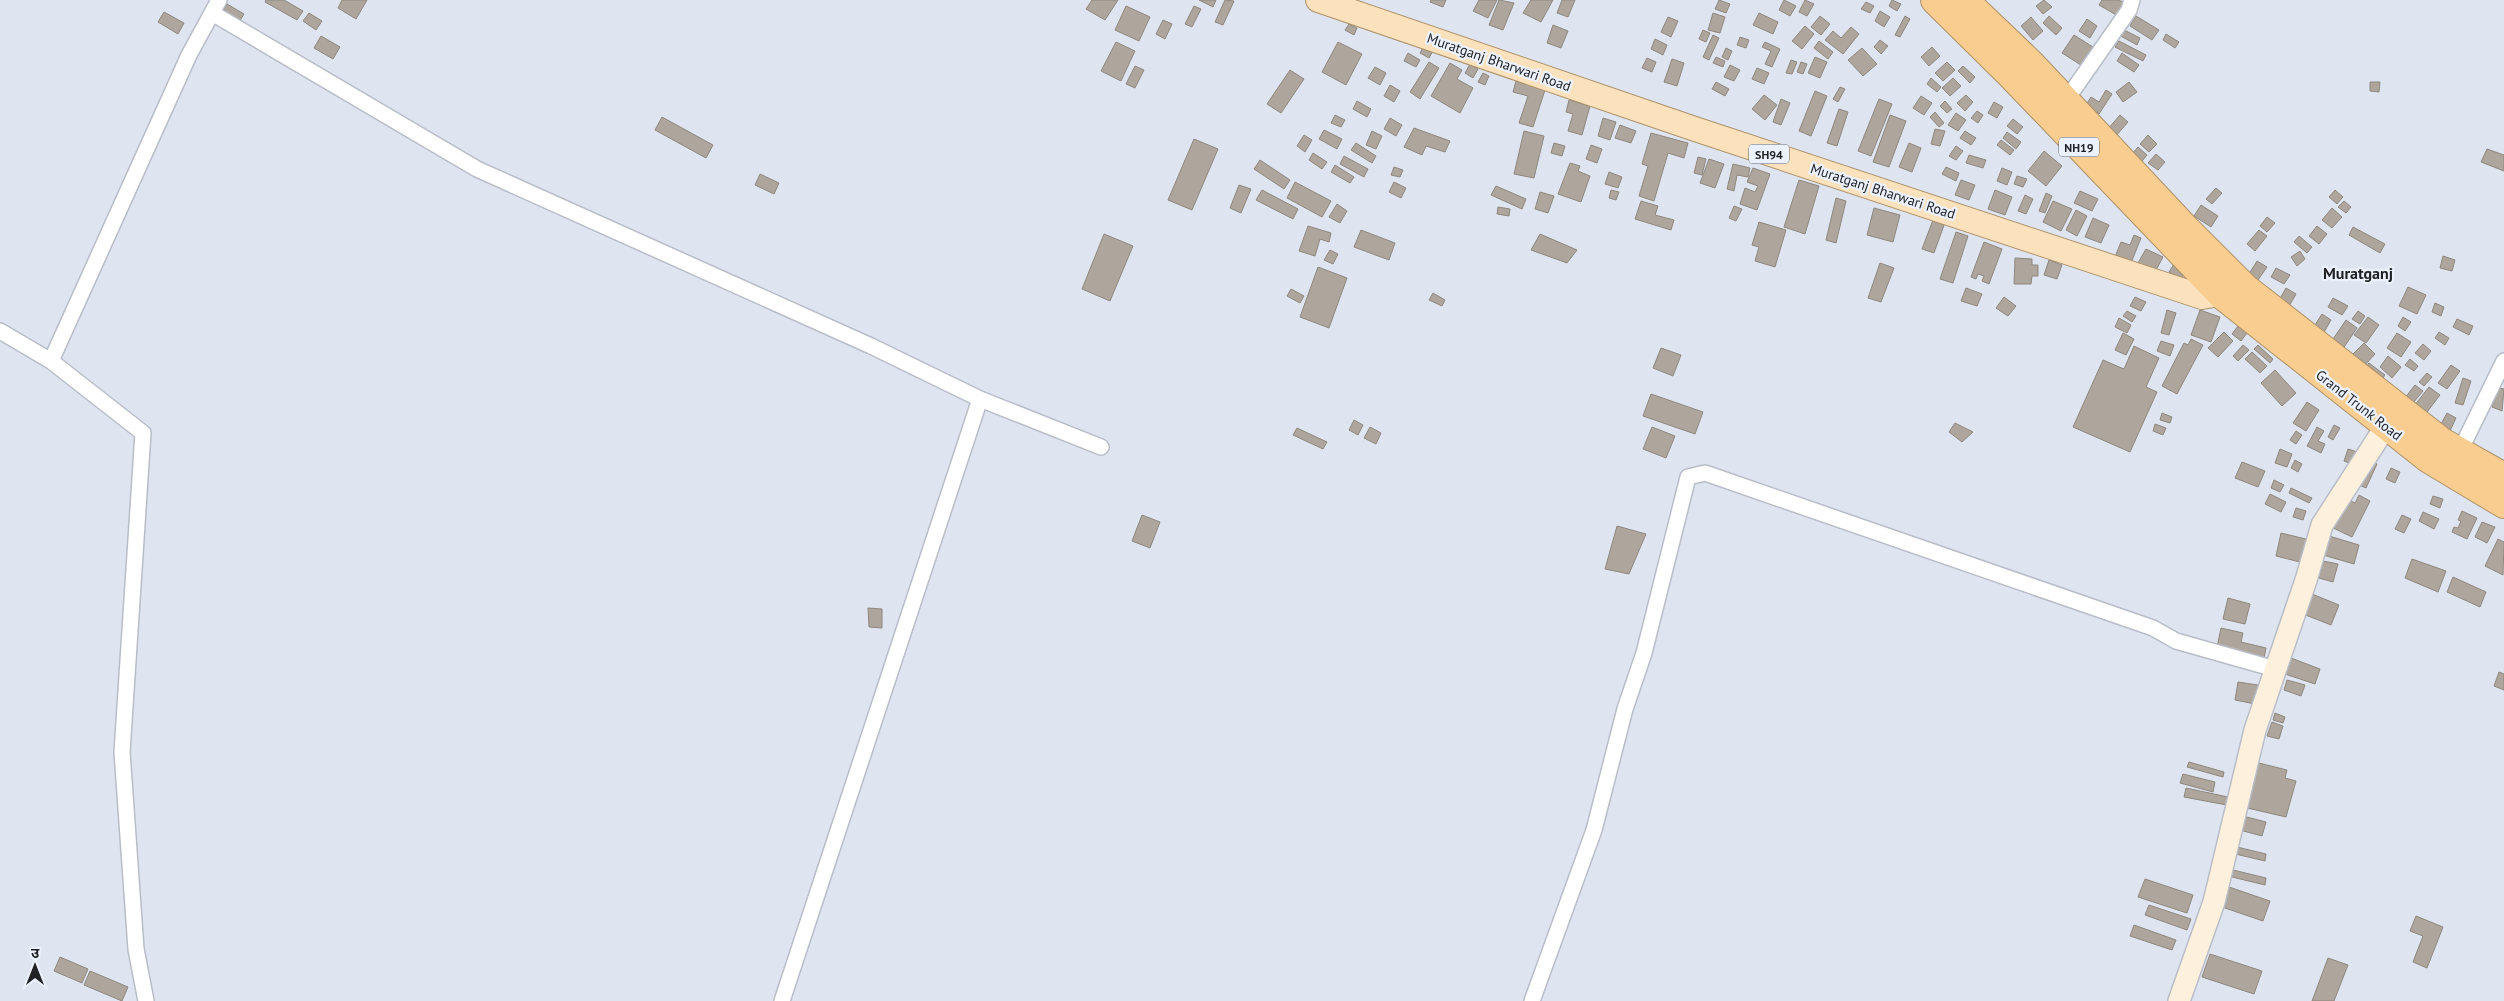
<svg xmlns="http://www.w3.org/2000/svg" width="2504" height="1001" viewBox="0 0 2504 1001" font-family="'PT Sans','Noto Sans Devanagari',sans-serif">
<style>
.building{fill:#aea69c;stroke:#8e877e}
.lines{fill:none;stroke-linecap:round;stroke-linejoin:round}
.street-casing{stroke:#b8bdc8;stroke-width:18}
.secondary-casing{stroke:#b8bdc8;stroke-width:24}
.primary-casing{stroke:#ad916a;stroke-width:26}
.highway-casing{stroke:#ad916a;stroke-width:30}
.street{stroke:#fff;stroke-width:15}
.secondary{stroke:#fdf0dd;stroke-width:21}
.primary{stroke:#fbe1bc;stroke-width:24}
.highway{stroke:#f9cd8f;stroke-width:28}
.labels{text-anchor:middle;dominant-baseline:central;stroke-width:4.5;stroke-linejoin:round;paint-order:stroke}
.shield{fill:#ecf2fd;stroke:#5d6066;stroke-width:1}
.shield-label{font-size:12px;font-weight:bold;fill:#202226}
.street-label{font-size:14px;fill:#202226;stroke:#ecf2fd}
.quarter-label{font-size:16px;font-weight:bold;fill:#202226;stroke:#ecf2fd}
</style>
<rect width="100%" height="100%" fill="#dfe5f0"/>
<path class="building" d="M266,0H284L303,11L297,20L265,2Z
M342,0H367L356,19L338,8Z
M1092,0H1118L1105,20L1086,9Z
M1199,0H1216L1213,7Z
M1225,0L1234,1L1223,25L1215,22Z
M1431,0H1446L1443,7L1430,2Z
M1479,0H1497L1488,18L1473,11Z
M1499,0L1514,3L1503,30L1489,25Z
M1531,0H1553L1541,22L1523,13Z
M1562,0H1575L1568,17L1557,13Z
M1719,0L1730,4L1726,13L1715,9Z
M1784,0L1796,6L1790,16L1779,10Z
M1805,0L1814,4L1807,16L1799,12Z
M1892,0L1901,4L1897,11L1889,6Z
M2044,0L2052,7L2043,14L2036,6Z
M2102,0H2119L2126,4L2118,16L2099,5Z
M1866,2L1874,6L1870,13L1861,9Z
M227,4L244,14L236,27L220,17Z
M1126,6L1150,17L1139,41L1115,30Z
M1194,6L1201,9L1192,27L1185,24Z
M1880,11L1890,17L1884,27L1875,21Z
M164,12L184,23L178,34L158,22Z
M309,13L322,21L316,30L303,21Z
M1713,13L1725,17L1720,33L1708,30Z
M1759,13L1778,22L1773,34L1753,25Z
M1820,16L1830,24L1821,35L1811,27Z
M1905,16L1910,19L1900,37L1895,35Z
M2049,16L2062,28L2056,35L2043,23Z
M2136,16L2159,30L2152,40L2130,26Z
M1668,17L1678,21L1671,37L1661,32Z
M2031,17L2043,31L2033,40L2021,26Z
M2087,19L2097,26L2090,38L2079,31Z
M1163,20L1172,24L1165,39L1156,34Z
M1349,24L1357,28L1354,35L1345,30Z
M1553,25L1568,31L1561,48L1547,43Z
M1805,26L1814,34L1802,49L1792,41Z
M1851,27L1859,34L1843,54L1825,40L1833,31L1841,38Z
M2120,28L2140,38L2137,45L2117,34Z
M1703,30L1710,33L1706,42L1699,39Z
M2166,34L2179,42L2175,48L2163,40Z
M1713,35L1719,38L1709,60L1703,57Z
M2074,35L2093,47L2081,65L2062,53Z
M321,36L340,47L333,59L314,48Z
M1740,37L1749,40L1746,48L1737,45Z
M1655,39L1667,45L1663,55L1651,49Z
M1880,40L1888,46L1881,54L1874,47Z
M1819,41L1833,52L1828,59L1814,48Z
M2119,41L2146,55L2143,61L2115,47Z
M1116,42L1135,51L1121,81L1101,71Z
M1338,42L1362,54L1346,85L1322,72Z
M1765,42L1780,49L1772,67L1765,64L1771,51L1762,47Z
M1425,44L1434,49L1429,58L1420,53Z
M1932,47L1940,56L1929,66L1921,57Z
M1726,48L1732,51L1728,60L1722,57Z
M1862,48L1877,64L1863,76L1848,60Z
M1408,53L1420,60L1416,67L1404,61Z
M2122,53L2139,65L2134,72L2117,61Z
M1716,57L1725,61L1723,67L1713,63Z
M1815,57L1827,62L1820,78L1808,73Z
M1647,58L1656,62L1652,72L1642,68Z
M1672,59L1684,63L1677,86L1664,82Z
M1791,60L1797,62L1792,74L1786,73Z
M1429,62L1439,68L1420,99L1410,92Z
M1801,62L1807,64L1803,74L1797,72Z
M1947,62L1955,70L1943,81L1935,73Z
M1450,63L1462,70L1457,79L1473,88L1460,113L1431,96Z
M1470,64L1478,69L1473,78L1465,73Z
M1730,65L1740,70L1734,81L1724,77Z
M1135,66L1144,70L1135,88L1126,84Z
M1963,66L1975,77L1970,83L1958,71Z
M1375,67L1386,73L1380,85L1368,78Z
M1757,68L1769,73L1764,84L1752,79Z
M1290,70L1304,79L1281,113L1267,104Z
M1483,73L1489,76L1485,85L1478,82Z
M1931,78L1941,87L1937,92L1927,84Z
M1953,78L1961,86L1950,96L1942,88Z
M1516,81L1545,90L1533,127L1519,123L1528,96L1513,92Z
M1716,82L1729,89L1725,96L1712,89Z
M2129,82L2137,92L2123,102L2116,92Z
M2370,82H2380L2379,92L2370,91Z
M1390,85L1400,91L1394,102L1384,96Z
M1840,87L1845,89L1838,102L1833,99Z
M2106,90L2112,94L2099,114L2086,105L2091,97L2099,102Z
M1815,91L1827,96L1811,136L1799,131Z
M1764,95L1777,105L1765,120L1752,109Z
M1966,95L1973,102L1965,111L1957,103Z
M1921,96L1932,103L1924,115L1913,108Z
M1781,99L1790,103L1781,125L1773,122Z
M1879,99L1892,104L1871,156L1858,151Z
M1569,100L1590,106L1582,135L1568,131L1573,114L1566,112Z
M1357,101L1371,109L1367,117L1353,109Z
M1945,101L1952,109L1947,113L1940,106Z
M1994,102L2003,107L1997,118L1988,113Z
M1839,109L1848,112L1837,146L1827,143Z
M1977,111L1983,115L1978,123L1971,118Z
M1935,112L1944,123L1939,127L1930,117Z
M1956,113L1966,120L1958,131L1948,125Z
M1335,115L1345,120L1341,127L1331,123Z
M1890,115L1906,121L1889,167L1873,162Z
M2120,115L2128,122L2115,137L2107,130Z
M662,117L713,145L706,158L655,130Z
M1390,118L1402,125L1396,136L1384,129Z
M1603,118L1616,122L1610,140L1598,136Z
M2013,119L2023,127L2017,134L2007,126Z
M1620,125L1636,131L1631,143L1615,138Z
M1414,128L1450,141L1445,152L1426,146L1422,155L1404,147Z
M1935,129L1945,131L1940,146L1931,144Z
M1324,130L1342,139L1337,149L1319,139Z
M1372,131L1382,136L1376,149L1366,145Z
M1524,131L1544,136L1534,178L1514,174Z
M1965,131L1976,138L1971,145L1960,138Z
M2007,132L2021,142L2016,149L2003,138Z
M1651,133L1688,143L1684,158L1668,153L1654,201L1639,196L1648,166L1642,164Z
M1304,135L1312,140L1305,152L1297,146Z
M2148,135L2157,144L2149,152L2140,144Z
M1194,139L1218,149L1192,210L1168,200Z
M2001,140L2014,150L2010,155L1997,145Z
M1356,143L1376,156L1372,163L1351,150Z
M1554,143L1565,146L1562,156L1551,153Z
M1909,143L1921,148L1912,172L1899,167Z
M1591,145L1602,149L1597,163L1586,159Z
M1956,146L1963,151L1956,160L1949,156Z
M2138,147L2147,155L2142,161L2133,153Z
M2487,149L2504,155V171L2481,162Z
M2044,151L2062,166L2046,186L2028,171Z
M1313,153L1327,162L1322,169L1309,160Z
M2156,154L2165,162L2158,170L2148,163Z
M1969,155L1986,160L1983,168L1966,163Z
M1344,156L1368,169L1364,177L1340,164Z
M1698,157L1706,159L1702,175L1694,173Z
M1709,159L1724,164L1715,188L1700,183Z
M1260,160L1290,180L1284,189L1254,169Z
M1570,163L1580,166L1578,171L1590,176L1581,202L1558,194Z
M1733,164L1750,168L1748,177L1737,175L1734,191L1727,189Z
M1335,165L1354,177L1350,183L1331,172Z
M1394,167L1403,170L1400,177L1391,175Z
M1946,167L1959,173L1956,181L1942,174Z
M1753,168L1770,174L1757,210L1740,204L1745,188L1755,192L1758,186L1747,182Z
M2002,168L2012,172L2007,185L1997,181Z
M1609,172L1622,177L1618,188L1605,184Z
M760,174L779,183L774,194L755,185Z
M2017,176L2027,179L2023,187L2014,184Z
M1799,180L1819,186L1805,234L1784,227Z
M1961,180L1975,185L1969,200L1955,195Z
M1295,182L1331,201L1322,217L1287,198Z
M1394,182L1406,188L1401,198L1389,192Z
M1239,185L1251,189L1241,213L1230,208Z
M1496,186L1526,199L1522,209L1491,195Z
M2216,188L2222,193L2212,204L2206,199Z
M1262,190L1298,209L1293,219L1256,200Z
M1611,190L1619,192L1616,200L1609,198Z
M1995,190L2012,197L2005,215L1988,209Z
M2335,190L2343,197L2337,204L2329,197Z
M2080,191L2098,199L2092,211L2074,203Z
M1540,192L1554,196L1548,213L1535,209Z
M2046,193L2052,196L2045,213L2039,211Z
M2025,195L2033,199L2026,214L2018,211Z
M1836,198L1846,201L1836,243L1826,240Z
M1641,201L1658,206L1655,215L1674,220L1671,230L1635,219Z
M2053,201L2072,209L2061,231L2043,222Z
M2344,201L2351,207L2346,213L2338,207Z
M1337,204L1347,211L1340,223L1329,217Z
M2201,205L2218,216L2211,227L2194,216Z
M1734,206L1742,209L1736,221L1729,218Z
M1498,207L1510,209L1509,216L1497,214Z
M1874,208L1900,215L1893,242L1867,235Z
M2332,208L2342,217L2332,228L2322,220Z
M2076,210L2087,216L2077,236L2066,230Z
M2267,217L2275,223L2267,232L2260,226Z
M2093,218L2109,225L2101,243L2085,237Z
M1933,220L1944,225L1934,253L1922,249Z
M1759,222L1786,230L1775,267L1755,261L1759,247L1752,245Z
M1308,226L1331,233L1329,242L1320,239L1315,256L1299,251Z
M2317,226L2327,234L2319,244L2309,236Z
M2353,227L2385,244L2380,253L2349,235Z
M1361,230L1395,243L1389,260L1354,247Z
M2259,230L2267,236L2255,251L2247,244Z
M1956,232L1968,236L1953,283L1940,279Z
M1104,234L1133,246L1110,301L1082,289Z
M1540,234L1577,250L1567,263L1531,250Z
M2134,235L2141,238L2131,263L2115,257L2121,242L2130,245Z
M2299,236L2312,247L2307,253L2294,242Z
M1984,242L2002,249L1989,284L1982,281L1984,276L1978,274L1976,279L1971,277Z
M2146,249L2163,257L2155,272L2138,263Z
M1330,250L1338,254L1333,264L1324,260Z
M2300,251L2305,259L2297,266L2291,257Z
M2443,256L2455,260L2452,271L2440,268Z
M2015,258L2032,259V265H2038V276H2032L2031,284H2014Z
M2049,260L2062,265L2057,279L2044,275Z
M2257,261L2267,267L2258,280L2249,274Z
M1880,263L1894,268L1881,302L1868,298Z
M2174,264L2186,272L2180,280L2169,272Z
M1318,267L1347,278L1329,328L1300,317Z
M2276,268L2290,275L2284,284L2271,277Z
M2408,287L2426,295L2417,314L2399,306Z
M1966,288L1982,294L1977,306L1961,301Z
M2286,288L2296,294L2288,308L2278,302Z
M1291,289L1304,296L1300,303L1287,296Z
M1433,293L1445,300L1442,306L1429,300Z
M2004,297L2016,306L2008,316L1996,308Z
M2135,297L2146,302L2141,311L2130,306Z
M2333,298L2348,306L2342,315L2328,307Z
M2435,303L2444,307L2441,316L2432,312Z
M2167,310L2176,313L2169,335L2161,333Z
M2200,310L2220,317L2211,342L2191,335Z
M2127,311L2136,316L2132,322L2123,316Z
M2358,311L2365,316L2360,324L2352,319Z
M2322,314L2331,320L2323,334L2313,328Z
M2368,317L2379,325L2366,343L2354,335Z
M2403,317L2411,322L2405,331L2398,326Z
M2119,318L2131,325L2127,333L2115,327Z
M2457,319L2473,326L2469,335L2453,327Z
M2346,320L2357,328L2338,356L2327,348Z
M2241,322L2250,329L2241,341L2232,334Z
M2224,332L2233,341L2218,357L2208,348Z
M2439,332L2449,338L2445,345L2435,338Z
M2123,333L2134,339L2126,355L2115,350Z
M2397,333L2411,342L2401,357L2387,348Z
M2191,339L2203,345L2177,394L2162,386L2184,343L2188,345Z
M2161,341L2174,345L2170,356L2157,351Z
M2364,343L2375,354L2364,366L2352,355Z
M2423,344L2431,351L2424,360L2415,353Z
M2243,345L2249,350L2238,361L2233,356Z
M2258,345L2273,359L2270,363L2254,349Z
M2134,346L2159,358L2146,387L2157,392L2130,452L2073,427L2103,360L2124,369Z
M1661,348L1681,355L1673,376L1653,368Z
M2252,352L2267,366L2260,373L2245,359Z
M2388,356L2401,367L2392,378L2380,367Z
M2410,359L2418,366L2414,371L2405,365Z
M2369,363L2385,375L2377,386L2361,373Z
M2451,365L2460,371L2447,389L2438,383Z
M2275,370L2296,393L2282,406L2261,383Z
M2427,373L2432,377L2424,386L2419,382Z
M2463,378L2471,381L2463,405L2455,403Z
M2415,385L2423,391L2408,409L2401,403Z
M2429,387L2440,395L2421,420L2410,411Z
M2499,388L2504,389L2502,411L2492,407Z
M1651,394L1703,412L1695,434L1643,416Z
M2307,402L2319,410L2306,431L2293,423Z
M2162,413L2172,417L2170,423L2160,420Z
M2447,413L2456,418L2450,431L2440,426Z
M1354,420L1363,425L1358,435L1349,430Z
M1955,423L1973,432L1962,442L1949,432Z
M2155,424L2166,428L2163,435L2153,431Z
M2334,425L2340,428L2333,440L2328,437Z
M1370,427L1381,433L1376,444L1364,438Z
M1652,427L1675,436L1666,458L1643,449Z
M2317,427L2324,431L2318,441L2325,444L2321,453L2307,446Z
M1297,428L1327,442L1323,449L1293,435Z
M2296,431L2302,435L2296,444L2290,440Z
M2280,449L2292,454L2287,467L2275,463Z
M2348,449L2361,453L2357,466L2344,461Z
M2366,459L2377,464L2366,488L2355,483Z
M2295,460L2302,464L2298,472L2291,468Z
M2242,462L2265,471L2258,487L2235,478Z
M2391,468L2400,472L2395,483L2386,479Z
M2274,480L2284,485L2280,492L2271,488Z
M2291,488L2312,498L2309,503L2289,493Z
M2270,494L2286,502L2281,512L2265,504Z
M2359,495L2370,501L2352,537L2327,525L2347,499L2355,503Z
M2433,496L2443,499L2440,508L2430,504Z
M2296,508L2306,511L2303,520L2293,517Z
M2462,511L2477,518L2467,539L2452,532L2454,527L2458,528L2461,521L2458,520Z
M2423,512L2439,519L2434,529L2419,521Z
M1142,515L1160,522L1150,548L1132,541Z
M2402,515L2411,519L2404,533L2395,529Z
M2482,522L2495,527L2487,543L2475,537Z
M1617,526L1646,534L1629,574L1605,569Z
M2281,533L2310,540L2304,563L2276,556Z
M2329,536L2359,545L2354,564L2323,555Z
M2498,539L2504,542L2503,575L2485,566Z
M2412,559L2446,571L2438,592L2405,578Z
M2323,561L2338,564L2333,582L2319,578Z
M2453,577L2486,592L2480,607L2447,592Z
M2312,594L2339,605L2331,625L2303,614Z
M2228,598L2250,604L2245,624L2223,619Z
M868,608L882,609V628L869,627Z
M2221,628L2243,633L2241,642L2266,648L2264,658L2217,647Z
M2291,658L2320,669L2315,684L2285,674Z
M2499,672L2504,674V690L2494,686Z
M2287,680L2305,685L2301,696L2284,690Z
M2238,682L2258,685L2255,704L2235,700Z
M2275,713L2285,717L2283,723L2273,720Z
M2272,722L2283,726L2279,739L2267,736Z
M2189,762L2224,772L2223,777L2187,767Z
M2255,762L2287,770L2285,778L2296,781L2286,817L2243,807Z
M2183,774L2215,782L2213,792L2180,783Z
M2186,788L2233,798L2232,806L2184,797Z
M2239,815L2266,822L2262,836L2236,829Z
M2233,846L2266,854L2265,861L2231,853Z
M2229,869L2266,878L2265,885L2228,876Z
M2145,879L2193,895L2187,913L2138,897Z
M2229,887L2270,901L2263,921L2222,907Z
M2149,905L2191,919L2187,930L2145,915Z
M2416,916L2443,927L2427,968L2413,962L2423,936L2410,931Z
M2134,925L2176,940L2172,950L2130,936Z
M2210,954L2262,971L2254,994L2202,977Z
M60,957L88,969L82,983L54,971Z
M2328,958L2348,965L2334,1001H2312Z
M90,971L128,987L122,1001L84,985Z"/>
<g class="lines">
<g class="street-casing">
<path id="street" d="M212,13L477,169L871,346L980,399L1101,447
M2062,106L2129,10L2132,0
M0,331L51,361L143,433L122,752L136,949L146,1001
M51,361L189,55L219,0
M2457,457L2504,361
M782,1001L980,399
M1532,1001L1594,830L1625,709L1644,653L1688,477L1705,473L2153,628L2176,641L2275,669"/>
</g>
<g class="secondary-casing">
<path id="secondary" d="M2179,1001L2214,902L2255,730L2307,577L2322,525L2395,412"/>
</g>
<g class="primary-casing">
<path id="primary" d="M1318,0L1695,129L2202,297L2237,291"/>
</g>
<g class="highway-casing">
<path id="highway" d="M1935,0L2011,75L2222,295L2429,459L2504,504
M1964,0L2031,64L2186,229L2245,288L2442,442L2504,477"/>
</g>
<use href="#street" class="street"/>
<use href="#secondary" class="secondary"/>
<use href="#primary" class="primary"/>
<use href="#highway" class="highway"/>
</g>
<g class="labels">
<g class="shield">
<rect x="2059" y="137.5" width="40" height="19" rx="4"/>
<rect x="1749" y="144.5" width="40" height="19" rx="4"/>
</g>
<g class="shield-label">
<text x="2079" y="147">NH19</text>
<text x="1769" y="154">SH94</text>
</g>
<g class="street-label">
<text transform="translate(1499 62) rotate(19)">Muratganj Bharwari Road</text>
<text transform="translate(1883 191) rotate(18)">Muratganj Bharwari Road</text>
<text transform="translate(2359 405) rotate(38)">Grand Trunk Road</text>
</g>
<g class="quarter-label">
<text x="2358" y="273">Muratganj</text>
</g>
</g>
<g transform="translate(35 966)" stroke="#ecf2fd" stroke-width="4" paint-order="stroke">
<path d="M0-4L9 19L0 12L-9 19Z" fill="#202226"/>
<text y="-8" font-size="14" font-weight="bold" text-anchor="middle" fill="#202226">उ</text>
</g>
</svg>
